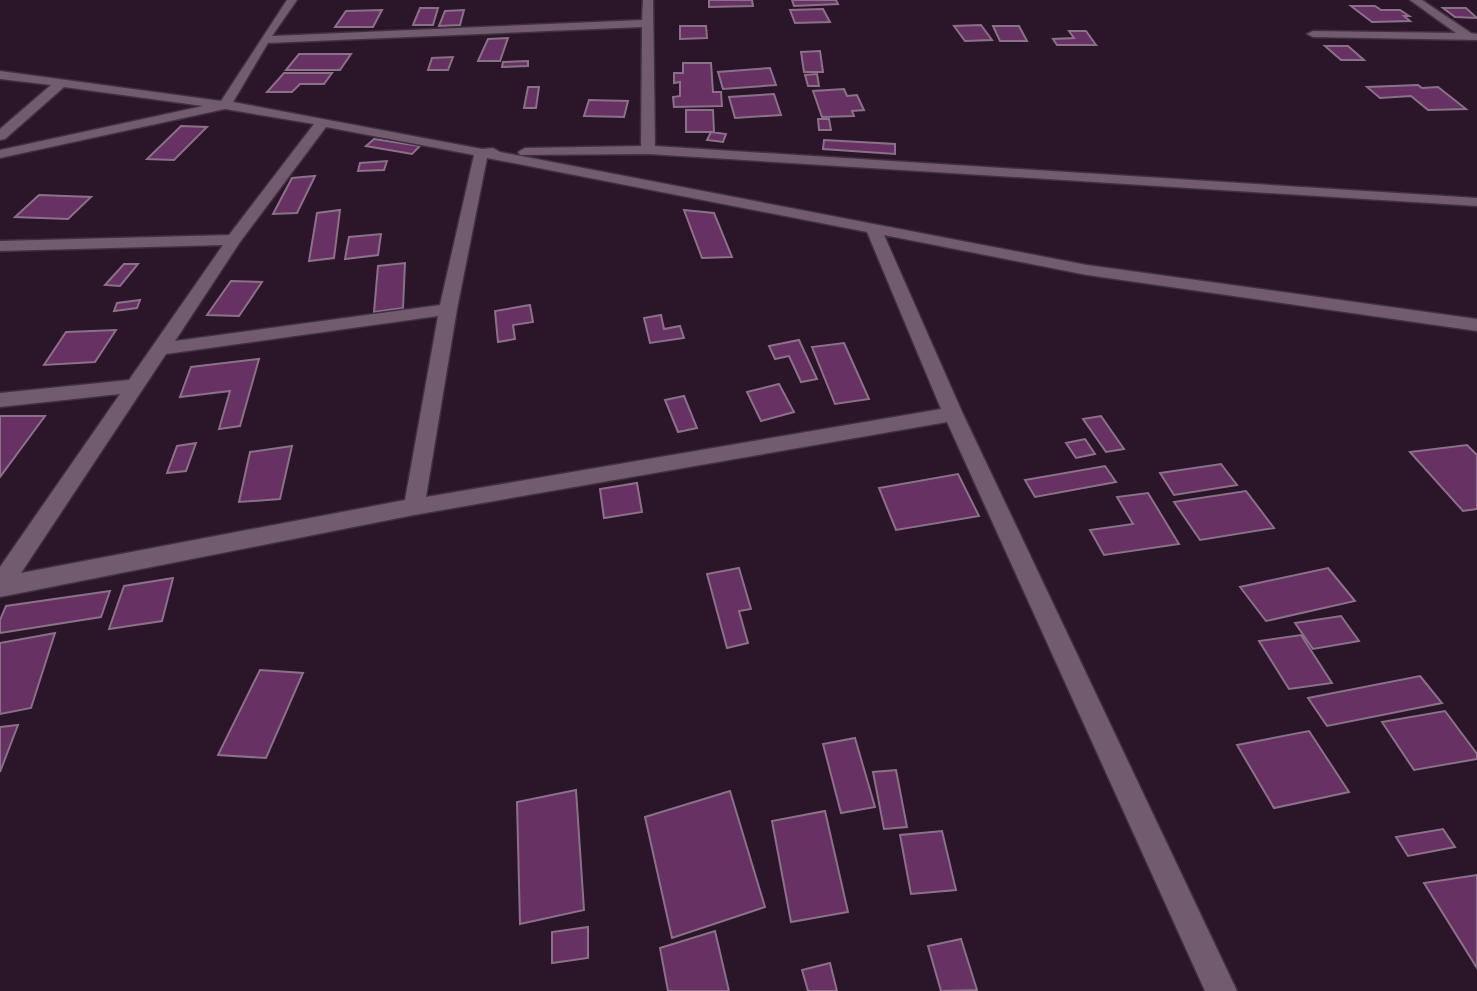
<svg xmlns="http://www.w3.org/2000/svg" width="1477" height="991" viewBox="0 0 1477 991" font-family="'Roboto Condensed',sans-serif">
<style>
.building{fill:#673163;stroke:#8a7187;stroke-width:2}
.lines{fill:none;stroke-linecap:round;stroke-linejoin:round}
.street-casing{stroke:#40303e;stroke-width:3}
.street{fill:#725a6f;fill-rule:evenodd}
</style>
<rect width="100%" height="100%" fill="#2a1628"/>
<path class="building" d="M709,0H752L753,6L709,7Z
M792,0H836L838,4L794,6Z
M1351,6H1375L1381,10H1400L1409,16H1404L1410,21L1372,22Z
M420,8H438L433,25H413Z
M1443,8H1466L1477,18L1455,17Z
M823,9L830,22L795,23L790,10Z
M382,10L373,27H335L346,11Z
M464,10L460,25L439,26L445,11Z
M981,25L992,40L965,41L954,26Z
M680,26H706L707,38L680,39Z
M993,26H1019L1027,41H1000Z
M1069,31H1086L1096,45H1057L1053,39L1074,38Z
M508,38L500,61H478L488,39Z
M1325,46H1348L1364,60H1341Z
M820,51L823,72H804L801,52Z
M299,54H351L340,70H286Z
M453,57L448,70H428L432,58Z
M528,61V66L502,67L503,62Z
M683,63H711L713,92H721L722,106L674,107L673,97L680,96V82L674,83V73H683Z
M770,68L776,85L723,89L718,72Z
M284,73H332L324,84H300L292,92H267Z
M817,74L819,86H808L805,75Z
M1418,85L1422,88L1438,87L1466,109L1428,110L1411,96L1380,98L1367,87Z
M528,87H539L536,108H524Z
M844,89L847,96L857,95L864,110L852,111L854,116L822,117L813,91Z
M774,94L781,115L735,118L729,97Z
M589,100L628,101L624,117L584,116Z
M686,110H713L714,132H686Z
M818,119H829L831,130H819Z
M181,126L207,127L174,160L147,159Z
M711,132L726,134L723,142L707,140Z
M374,139L420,146L412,154L366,146Z
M824,140L895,144V154L823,149Z
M387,161L384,170L358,171L360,163Z
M315,176L297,213L273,214L292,178Z
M39,195L91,197L68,219L15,217Z
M340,210L334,258L309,261L317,213Z
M684,210L714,213L732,257L702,258Z
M381,234L378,255L345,259L349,237Z
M405,263L403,308L374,312L378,266Z
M124,264H138L120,286L105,285Z
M231,281L262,282L239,316L207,315Z
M140,300L137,308L114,311L117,303Z
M530,305L533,322L513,325L515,339L498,342L495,311Z
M661,315L664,329L680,326L684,338L650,343L644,318Z
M116,330L95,362L44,365L66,332Z
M799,340L817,379L801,382L789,356L775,359L769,346Z
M844,343L869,399L835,404L812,347Z
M259,359L240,426L219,429L230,391L180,397L191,367Z
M779,384L794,412L761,421L747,392Z
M684,396L697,428L678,432L665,400Z
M0,416H45L0,477Z
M1101,416L1124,449L1106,452L1083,419Z
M1085,439L1095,454L1076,458L1066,443Z
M196,443L186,471L167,473L177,446Z
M1467,445L1477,455V509L1463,511L1410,452Z
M292,446L280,499L239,502L250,452Z
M1221,464L1237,485L1174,495L1160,473Z
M1105,466L1116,482L1035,497L1025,480Z
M958,474L979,516L896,530L879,488Z
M637,483L642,512L604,518L600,489Z
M1246,491L1274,528L1200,540L1174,502Z
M1148,493L1179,544L1104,555L1090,530L1133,524L1117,497Z
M739,568L751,609L739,611L748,643L727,648L707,574Z
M1328,568L1355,601L1266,621L1240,587Z
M173,578L162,621L109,629L124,586Z
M110,591L101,617L0,633V620L6,606Z
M1341,616L1359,641L1313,649L1295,623Z
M55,633L31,708L0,714V643Z
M1301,635L1332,683L1289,689L1259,641Z
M260,670L303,673L266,758L218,755Z
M1420,676L1442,703L1327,726L1308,698Z
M1445,711L1477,754V759L1414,770L1382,722Z
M18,725L0,772V727Z
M1309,731L1349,792L1274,808L1237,745Z
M855,738L875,807L841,813L823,744Z
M896,770L907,827L884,829L873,772Z
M576,790L584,910L520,924L517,802Z
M730,791L765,907L672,938L645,817Z
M825,811L848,912L791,922L772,821Z
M1443,829L1455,847L1408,856L1396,837Z
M942,831L956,890L911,894L900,835Z
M1477,875V968L1424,883Z
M588,927V958L552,963V932Z
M715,931L729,991H668L660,948Z
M961,939L977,990L941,991L928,946Z
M830,963L837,991H808L802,970Z"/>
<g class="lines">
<g class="street-casing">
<path id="street" d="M287,0H297L272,36L642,20L643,0H653L655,146L1477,198V206L648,154L520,155L518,152L525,148L641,146L642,27L268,43L233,102L482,149L493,148L500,152L1087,265L1477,319V331L1087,275L884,235L963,414L1237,991H1205L947,422L414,515L0,597V567L120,394L0,407V393L129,380L223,245L0,251V241L229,235L314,124L225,109L0,158V150L203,106L64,87L5,139L0,140V129L51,85L0,79V71L221,101ZM326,127L474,155L440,305L175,341L240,242ZM487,158L867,232L941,409L426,497L457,309ZM438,316L405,500L21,573L166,354Z
M1410,0H1422L1471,33L1477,34V40L1313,37L1307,34L1313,31L1456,33Z"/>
</g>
<use href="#street" class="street"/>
</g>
</svg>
